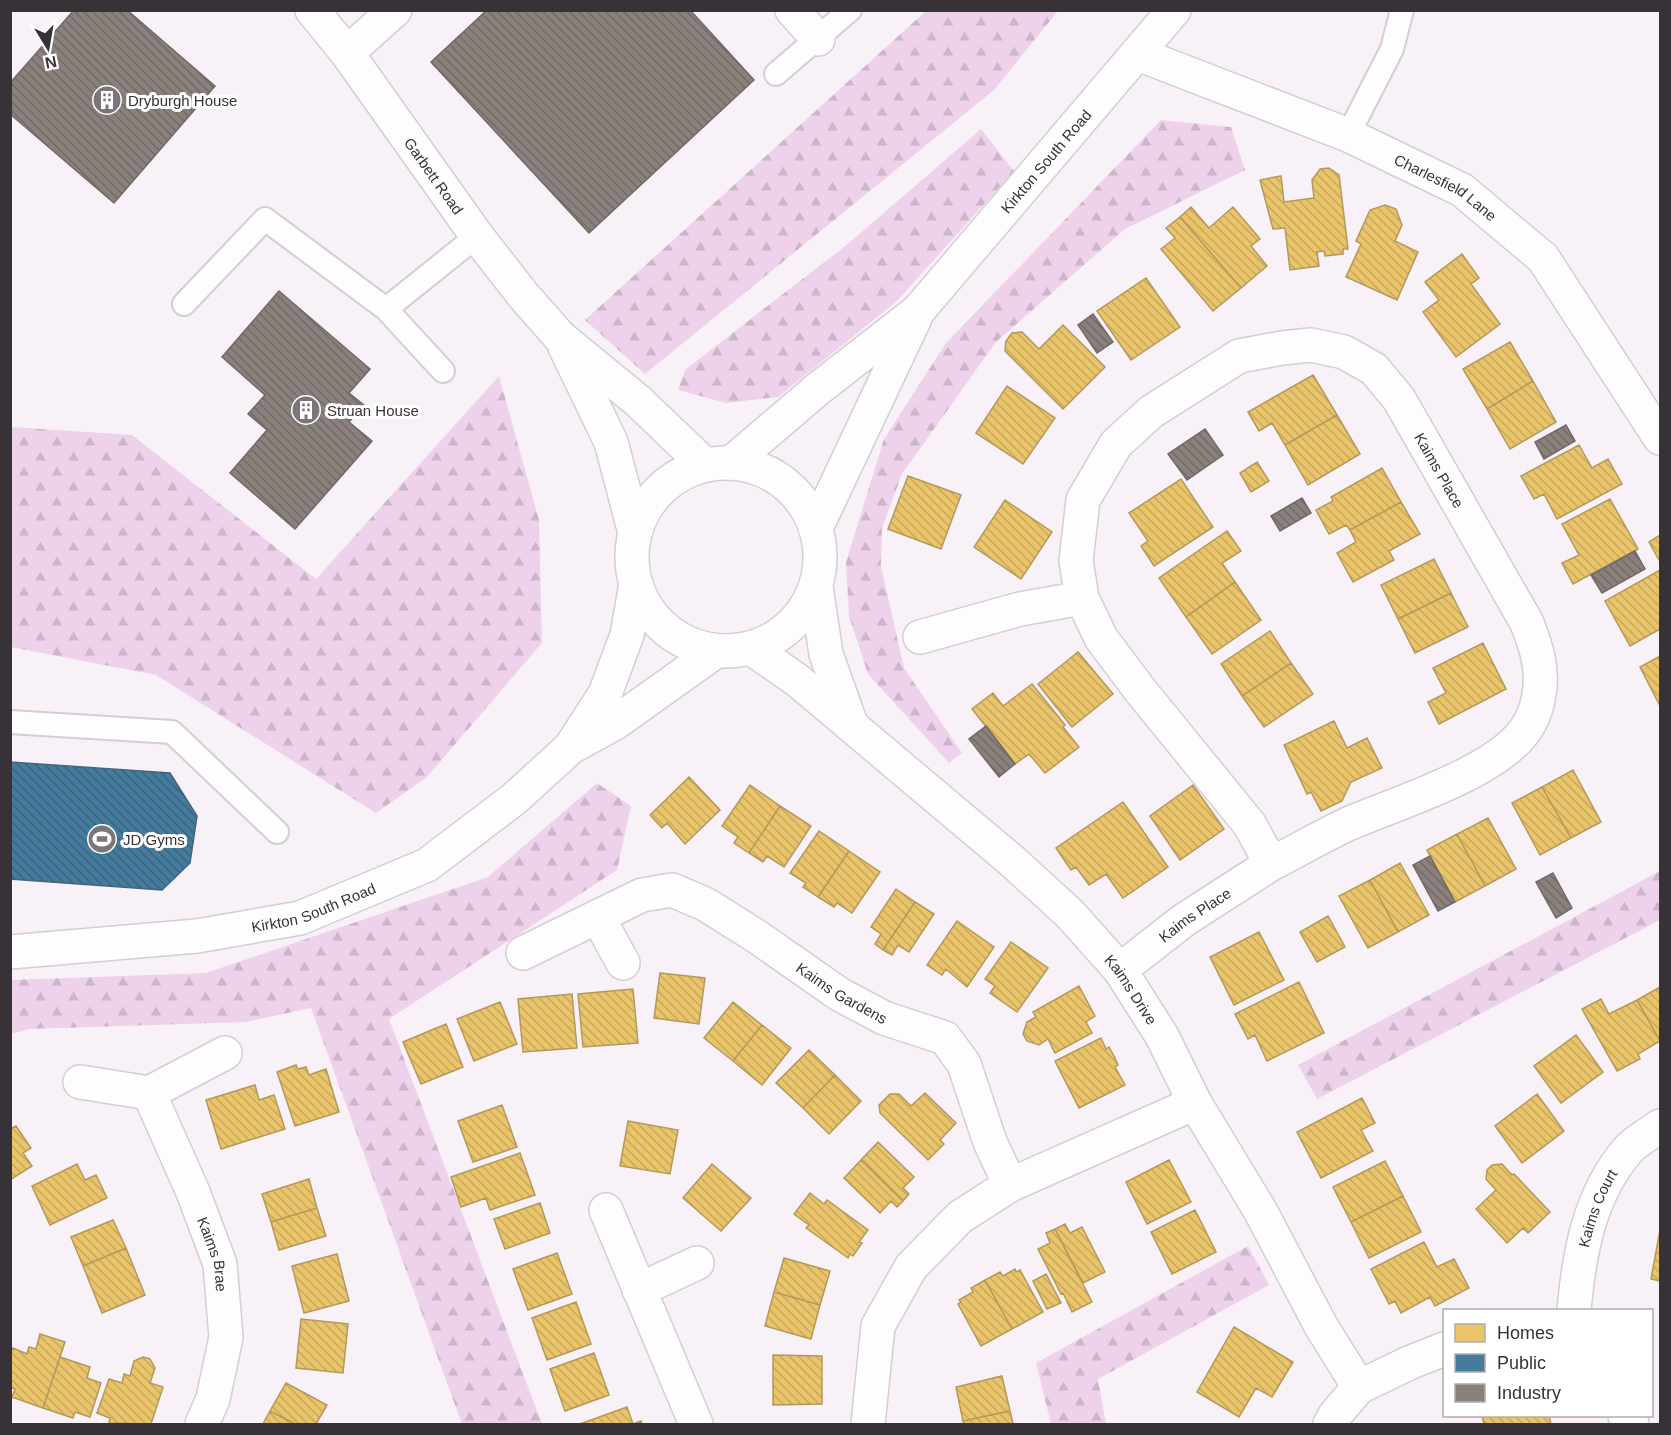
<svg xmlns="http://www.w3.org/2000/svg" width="1671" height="1435" viewBox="0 0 1671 1435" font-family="Arial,sans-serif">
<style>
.forest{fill:url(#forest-firs)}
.homes{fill:url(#homes-back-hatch);stroke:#b4985b;stroke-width:1.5}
.public{fill:url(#public-back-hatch);stroke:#41657e;stroke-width:1.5}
.industry{fill:url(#industry-back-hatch);stroke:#716967;stroke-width:1.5}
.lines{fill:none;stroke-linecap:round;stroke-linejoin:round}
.lane-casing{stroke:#d3ced3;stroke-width:26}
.street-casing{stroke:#d3ced3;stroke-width:36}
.secondary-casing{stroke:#d3ced3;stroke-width:36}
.lane{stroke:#fefdfe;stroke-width:22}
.street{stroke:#fefdfe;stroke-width:33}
.secondary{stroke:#fefdfe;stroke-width:33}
.labels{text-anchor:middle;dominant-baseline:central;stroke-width:6;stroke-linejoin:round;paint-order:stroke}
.poi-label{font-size:15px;fill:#373237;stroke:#fff;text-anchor:start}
.street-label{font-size:15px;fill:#373237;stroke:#fff}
</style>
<defs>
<pattern id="forest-firs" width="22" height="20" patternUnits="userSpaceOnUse" patternTransform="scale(1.5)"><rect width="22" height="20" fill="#eed2eb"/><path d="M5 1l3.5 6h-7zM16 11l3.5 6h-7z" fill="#cdb5ca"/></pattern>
<pattern id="homes-back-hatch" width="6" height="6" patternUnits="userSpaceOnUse" patternTransform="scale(1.5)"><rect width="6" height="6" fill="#e9c46a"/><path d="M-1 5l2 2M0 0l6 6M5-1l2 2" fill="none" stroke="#c8a95c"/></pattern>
<pattern id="public-back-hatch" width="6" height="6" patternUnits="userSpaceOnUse" patternTransform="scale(1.5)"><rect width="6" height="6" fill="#457b9d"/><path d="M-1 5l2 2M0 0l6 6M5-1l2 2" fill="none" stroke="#3a6581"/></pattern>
<pattern id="industry-back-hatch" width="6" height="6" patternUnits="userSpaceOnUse" patternTransform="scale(1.5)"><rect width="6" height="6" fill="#8a817c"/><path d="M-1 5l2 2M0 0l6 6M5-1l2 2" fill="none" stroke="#726a66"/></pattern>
</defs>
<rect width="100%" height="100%" fill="#f8f1f7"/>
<path class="forest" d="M926,11H1058L994,90L645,374L585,320Z
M1161,120L1231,127L1245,170L1125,229L996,342L902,474L882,528L881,566L904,668L962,753L949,763L868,674L849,616L846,562L884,439L946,343Z
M981,129L1014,171L897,301L778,397L726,403L678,390L685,370L849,243Z
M499,376L539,520L542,643L427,777L376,813L156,675L11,647V427L132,435L316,579Z
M597,783L631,806L617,870L389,1019L542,1424H462L311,1008L246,1022L29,1029L11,1034V980L206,973L488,877Z
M1660,871V920L1317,1099L1298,1065Z
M1248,1246L1269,1285L1098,1379L1106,1424H1051L1036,1363Z"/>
<path class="homes" d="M1329,168L1339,175L1348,249H1343V254L1325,256L1324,251L1317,252L1319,266L1290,270L1285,228L1273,229L1260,180L1281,176L1284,202L1314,198L1312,180L1320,169Z
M1385,205L1396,209L1402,225L1395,241L1418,252L1397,300L1346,277L1361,244L1356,241L1370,210Z
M1191,207L1209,228L1233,207L1260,239L1251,246L1267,266L1241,288L1180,217Z
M1180,217L1241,288L1213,311L1161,249L1175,238L1166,228Z
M1462,254L1479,278L1471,284L1500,324L1456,357L1423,312L1439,300L1425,282Z
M1146,278L1180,327L1131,360L1097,311Z
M1063,325L1105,367L1063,409L1005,351L1006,341L1012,333L1022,332L1039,349Z
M1510,342L1533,381L1487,409L1463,369Z
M1313,375L1337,415L1285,445L1272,423L1259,431L1248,412Z
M1533,381L1556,422L1510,449L1487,409Z
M1007,386L1055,418L1023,464L976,433Z
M1337,415L1360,454L1308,485L1285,445Z
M1579,445L1592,468L1608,459L1622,484L1557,519L1544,494L1534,499L1521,476Z
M1257,462L1269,481L1251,492L1240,473Z
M1382,468L1401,502L1350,530L1346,525L1329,534L1316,510L1333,501L1331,497Z
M908,476L961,495L941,549L888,529Z
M1181,479L1213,527L1154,566L1141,546L1148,541L1129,513Z
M1610,499L1638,549L1573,584L1562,563L1579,555L1562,524Z
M1005,500L1052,532L1021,579L974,547Z
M1401,502L1420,534L1389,551L1394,560L1353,582L1337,553L1356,542L1350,530Z
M1227,531L1241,551L1222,563L1235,582L1186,617L1159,578Z
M1660,535V560H1659L1649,542Z
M1434,559L1451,593L1398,619L1381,585Z
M1660,570V629L1630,646L1605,601Z
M1235,582L1261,620L1212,654L1186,617Z
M1451,593L1468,627L1415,653L1398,619Z
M1270,631L1291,663L1242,696L1221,664Z
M1483,643L1506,689L1439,724L1428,702L1446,693L1433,668Z
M1078,652L1113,694L1072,727L1038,684Z
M1660,656V706L1640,667Z
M1291,663L1313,694L1264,727L1242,696Z
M1032,684L1065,725L1063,727L1079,747L1045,773L1029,754L1015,764L972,709L993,693L1003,706Z
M1334,721L1347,748L1367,738L1382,768L1351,782L1342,801L1321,811L1311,792L1307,794L1284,745Z
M1573,770L1601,822L1571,838L1542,787Z
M689,777L720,810L685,844L667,823L662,828L650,815Z
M750,785L780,806L749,853L734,843L738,837L722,826Z
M1193,785L1224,829L1180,860L1150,816Z
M1542,787L1571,838L1540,855L1512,803Z
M1123,802L1168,867L1123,898L1106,874L1089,885L1076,867L1071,870L1056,848Z
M780,806L811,826L784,867L767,856L763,862L749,853Z
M1488,818L1516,869L1485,886L1457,834Z
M819,831L849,851L818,897L803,887L806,883L790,873Z
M1457,834L1485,886L1455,902L1427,850Z
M849,851L880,872L852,913L837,903L834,907L818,897Z
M1400,863L1429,915L1398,932L1370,880Z
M1370,880L1398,932L1368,948L1339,896Z
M896,889L915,902L883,950L875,944L881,934L871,927Z
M915,902L934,914L909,952L898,945L892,955L883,950Z
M1328,916L1345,947L1317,962L1300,932Z
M957,921L994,947L967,987L946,969L942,975L927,965Z
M1259,932L1284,980L1234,1005L1210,957Z
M1011,942L1048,968L1017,1012L990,993L995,986L985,979Z
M660,973L705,978L699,1024L654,1018Z
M1299,982L1324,1033L1267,1061L1255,1035L1248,1039L1235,1014Z
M1079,986L1095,1016L1086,1022L1092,1033L1055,1053L1048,1039L1039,1045L1027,1041L1023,1034L1027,1022L1036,1017L1033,1012Z
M1660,987V1041L1637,1000Z
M633,989L638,1043L583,1047L578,994Z
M572,994L577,1048L523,1052L518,999Z
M1601,999L1609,1014L1637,1000L1660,1041L1638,1054L1640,1059L1617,1071L1582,1009Z
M500,1002L517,1044L474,1061L457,1019Z
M733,1002L762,1025L733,1061L704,1038Z
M446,1024L463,1067L421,1084L403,1042Z
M762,1025L791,1048L762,1085L733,1061Z
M1576,1035L1603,1072L1561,1103L1534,1066Z
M1101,1038L1106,1049L1109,1047L1114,1056L1118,1065L1115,1067L1125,1085L1079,1108L1055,1061Z
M809,1050L835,1075L803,1108L776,1083Z
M296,1065L298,1069L306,1067L309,1075L326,1069L339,1112L295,1126L277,1072Z
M835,1075L861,1101L829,1134L803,1108Z
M255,1085L259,1100L274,1095L285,1129L221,1149L206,1100Z
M925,1093L956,1123L940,1140L944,1144L928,1160L880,1113L879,1105L890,1094H899L911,1106Z
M1537,1094L1564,1131L1522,1163L1495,1126Z
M1362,1098L1375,1123L1361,1130L1373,1151L1321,1178L1297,1132Z
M502,1105L517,1147L473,1162L458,1121Z
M628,1121L678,1130L670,1174L620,1166Z
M16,1126L31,1148L23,1153L32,1166L10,1180V1129Z
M878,1142L914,1177L903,1188L909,1194L903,1201L861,1160Z
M520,1153L535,1195L490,1210L486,1198L461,1207L451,1177Z
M861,1160L903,1201L897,1207L891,1201L880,1213L844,1178Z
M1169,1160L1191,1202L1147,1224L1126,1182Z
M1385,1161L1403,1196L1351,1222L1333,1187Z
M77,1164L85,1180L96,1175L107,1198L50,1225L32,1186Z
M712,1164L751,1198L721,1231L683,1198Z
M1502,1164L1512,1175L1514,1174L1550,1212L1528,1233L1523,1228L1507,1243L1476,1209L1496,1190L1486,1179L1487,1170L1492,1165Z
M309,1179L317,1208L271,1222L262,1194Z
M810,1193L824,1204L827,1200L868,1230L859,1242L862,1243L853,1256L850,1254L848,1258L806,1228L809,1225L794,1214Z
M1403,1196L1421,1232L1369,1258L1351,1222Z
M540,1203L550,1233L505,1249L494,1219Z
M317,1208L326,1236L279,1250L271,1222Z
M1195,1210L1216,1252L1172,1274L1151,1232Z
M113,1220L126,1248L83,1266L71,1237Z
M1065,1224L1070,1233L1082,1227L1105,1272L1083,1283L1055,1229Z
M1055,1229L1092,1302L1072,1312L1063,1293L1061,1294L1038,1249L1050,1243L1046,1233Z
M1660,1230V1281L1651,1279Z
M1424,1242L1437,1267L1454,1259L1469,1288L1435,1306L1430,1297L1401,1313L1395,1301L1389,1304L1371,1269Z
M126,1248L145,1295L102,1313L83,1266Z
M557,1253L572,1294L528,1310L513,1269Z
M337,1254L349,1301L304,1313L292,1266Z
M784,1258L830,1271L820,1305L774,1292Z
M1015,1269L1016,1272L1020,1270L1043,1312L1012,1329L985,1280L1000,1272L1003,1276Z
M1046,1274L1061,1303L1047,1309L1033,1281Z
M985,1280L1012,1329L981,1346L958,1304L961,1302L959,1300L973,1292L971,1288Z
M774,1292L820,1305L811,1339L765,1326Z
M576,1302L591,1344L547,1360L532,1318Z
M301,1319L348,1324L343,1373L296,1368Z
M1234,1327L1293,1362L1272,1397L1256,1388L1239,1417L1197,1392Z
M40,1334L65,1342L43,1408L12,1397L15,1389L10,1387V1355L13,1348L27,1354L29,1347L36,1349Z
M594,1353L609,1395L565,1411L550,1369Z
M773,1355L822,1356V1404L773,1405Z
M60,1357L90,1367L87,1378L101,1383L90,1417L75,1412L73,1418L43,1408Z
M143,1357L150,1359L155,1368L150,1383L163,1387L151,1424L109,1423L110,1418L97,1413L109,1379L122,1383L124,1374L130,1376L134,1361Z
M1002,1376L1010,1411L963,1421L956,1387Z
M286,1383L327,1405L316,1424H295L270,1411Z
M627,1407L633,1424L641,1421L642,1424H580Z
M270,1411L295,1424H263Z
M1010,1411L1013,1424H964L963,1421Z
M1482,1416H1549L1551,1424H1484Z"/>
<path class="public" d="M10,762L170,773L197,816L190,863L162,890L10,879Z"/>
<path class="industry" d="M74,10H127L215,86L114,203L10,114V83Z
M487,10H690L754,80L589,233L431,62Z
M279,291L370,369L349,393L364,405L349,422L372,441L295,529L230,473L267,430L248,414L265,395L222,357Z
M1093,314L1113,342L1097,353L1078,325Z
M1566,425L1575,441L1544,459L1535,442Z
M1205,429L1223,455L1187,480L1168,454Z
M1302,498L1311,513L1280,531L1271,516Z
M1635,551L1645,569L1602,593L1591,575Z
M986,726L1015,764L999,777L969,739Z
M1430,856L1455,902L1438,911L1413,865Z
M1553,873L1572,908L1556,918L1536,882Z"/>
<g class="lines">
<g class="lane-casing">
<path id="lane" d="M776,74L850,10
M1348,135L1392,49L1402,10
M184,304L265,219L386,309L477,236
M386,309L443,371
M10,722L172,732L277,832"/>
</g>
<g class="street-casing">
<g id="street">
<path id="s1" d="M312,10L347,53L477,236L523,295L560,337L638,401L705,465"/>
<path d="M792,10L818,39"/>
<path d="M347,53L395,10"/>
<path id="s2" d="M1138,54L1348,135L1462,190L1543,258L1660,438"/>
<path d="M565,347L611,442L635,533"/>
<path d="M816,587L826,654L851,724"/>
<path d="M920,637L1020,609L1082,598"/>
<path id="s3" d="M751,648L797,680L1012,861L1070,914L1120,970L1162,1036L1195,1103L1261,1212L1321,1326L1359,1387L1409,1363L1444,1349"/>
<path d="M598,917L623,963"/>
<path id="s4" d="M523,953L642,895L672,890L705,904L756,936L839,994L884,1018L945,1038L964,1064L990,1142L1010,1185"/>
<path id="s5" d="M1120,970L1184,920L1271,864L1250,825L1140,690L1101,638L1082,598L1076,561L1083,500L1116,444L1151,412L1239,356L1282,348L1311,345L1344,352L1374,369L1399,399L1527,623C1531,634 1536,646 1538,658C1543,679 1540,705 1529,724C1504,771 1396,803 1348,824C1322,836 1297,851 1271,864"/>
<path id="s6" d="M80,1082L149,1093L193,1192L220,1264L226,1337L213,1399L202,1424"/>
<path d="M149,1093L225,1053"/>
<path d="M606,1210L696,1424"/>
<path d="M639,1290L697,1263"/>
<path id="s7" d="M1574,1310C1579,1254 1589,1196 1627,1151C1635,1141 1650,1134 1660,1126"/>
<path d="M1625,1416L1632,1424"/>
<path d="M868,1424L878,1326L911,1267L960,1217L1010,1185L1195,1103"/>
<path d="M1330,1424L1335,1415L1359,1387"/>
</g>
</g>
<g class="secondary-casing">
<g id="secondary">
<path id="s8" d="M731,463L819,388L918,311L1174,10"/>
<circle cx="726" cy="557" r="94"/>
<path d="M816,528L915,318"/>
<path d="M575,745L615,723L716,651"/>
<path id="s9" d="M10,952L197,936L300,918L427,865L514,799L570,748L605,694L627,635L636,584"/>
</g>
</g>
<use href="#lane" class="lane"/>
<use href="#street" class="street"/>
<use href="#secondary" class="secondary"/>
</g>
<defs>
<g id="building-disc" transform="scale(1.5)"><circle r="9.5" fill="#7b757a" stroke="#fff"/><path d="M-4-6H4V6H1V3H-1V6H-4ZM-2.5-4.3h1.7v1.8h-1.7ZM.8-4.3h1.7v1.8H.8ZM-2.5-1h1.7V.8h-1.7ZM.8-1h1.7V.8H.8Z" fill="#fff"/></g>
<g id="stadium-disc" transform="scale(1.5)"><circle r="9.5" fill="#7b757a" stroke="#fff"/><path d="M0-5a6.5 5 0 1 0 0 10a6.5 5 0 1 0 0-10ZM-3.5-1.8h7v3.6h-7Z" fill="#fff"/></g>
</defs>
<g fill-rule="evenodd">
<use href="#building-disc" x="107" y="100"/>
<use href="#building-disc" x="306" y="410"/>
<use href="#stadium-disc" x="102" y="839"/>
</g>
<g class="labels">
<g class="poi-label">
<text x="128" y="100">Dryburgh House</text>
<text x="327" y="410">Struan House</text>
<text x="123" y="839">JD Gyms</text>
</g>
<g class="street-label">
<text stroke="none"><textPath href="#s8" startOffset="438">Kirkton South Road</textPath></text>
<text stroke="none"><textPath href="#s1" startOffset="206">Garbett Road</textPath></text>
<text stroke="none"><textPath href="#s2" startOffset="336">Charlesfield Lane</textPath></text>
<text stroke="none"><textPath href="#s5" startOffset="1090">Kaims Place</textPath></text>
<text stroke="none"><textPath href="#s9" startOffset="308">Kirkton South Road</textPath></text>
<text stroke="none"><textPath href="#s5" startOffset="93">Kaims Place</textPath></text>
<text stroke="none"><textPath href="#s3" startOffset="513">Kaims Drive</textPath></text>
<text stroke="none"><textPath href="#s4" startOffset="362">Kaims Gardens</textPath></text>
<text stroke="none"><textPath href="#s7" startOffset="105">Kaims Court</textPath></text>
<text stroke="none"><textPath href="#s6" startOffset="244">Kaims Brae</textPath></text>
</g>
</g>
<rect width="1671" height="1435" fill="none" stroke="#373237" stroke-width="24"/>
<rect x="1443" y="1309" width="210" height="108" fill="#ffffff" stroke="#afadaf" stroke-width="1.5"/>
<rect x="1455" y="1324" width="30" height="18" fill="#e9c46a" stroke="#afadaf" stroke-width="1.5"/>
<text x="1497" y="1339" font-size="18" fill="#373237">Homes</text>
<rect x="1455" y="1354" width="30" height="18" fill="#457b9d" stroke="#afadaf" stroke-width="1.5"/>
<text x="1497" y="1369" font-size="18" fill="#373237">Public</text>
<rect x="1455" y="1384" width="30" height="18" fill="#8a817c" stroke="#afadaf" stroke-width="1.5"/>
<text x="1497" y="1399" font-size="18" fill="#373237">Industry</text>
<g transform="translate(48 48) rotate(169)" stroke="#ffffff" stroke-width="4.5" paint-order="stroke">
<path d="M0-4.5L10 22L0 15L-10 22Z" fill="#373237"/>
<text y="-9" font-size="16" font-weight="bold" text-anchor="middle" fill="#373237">N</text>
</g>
</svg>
